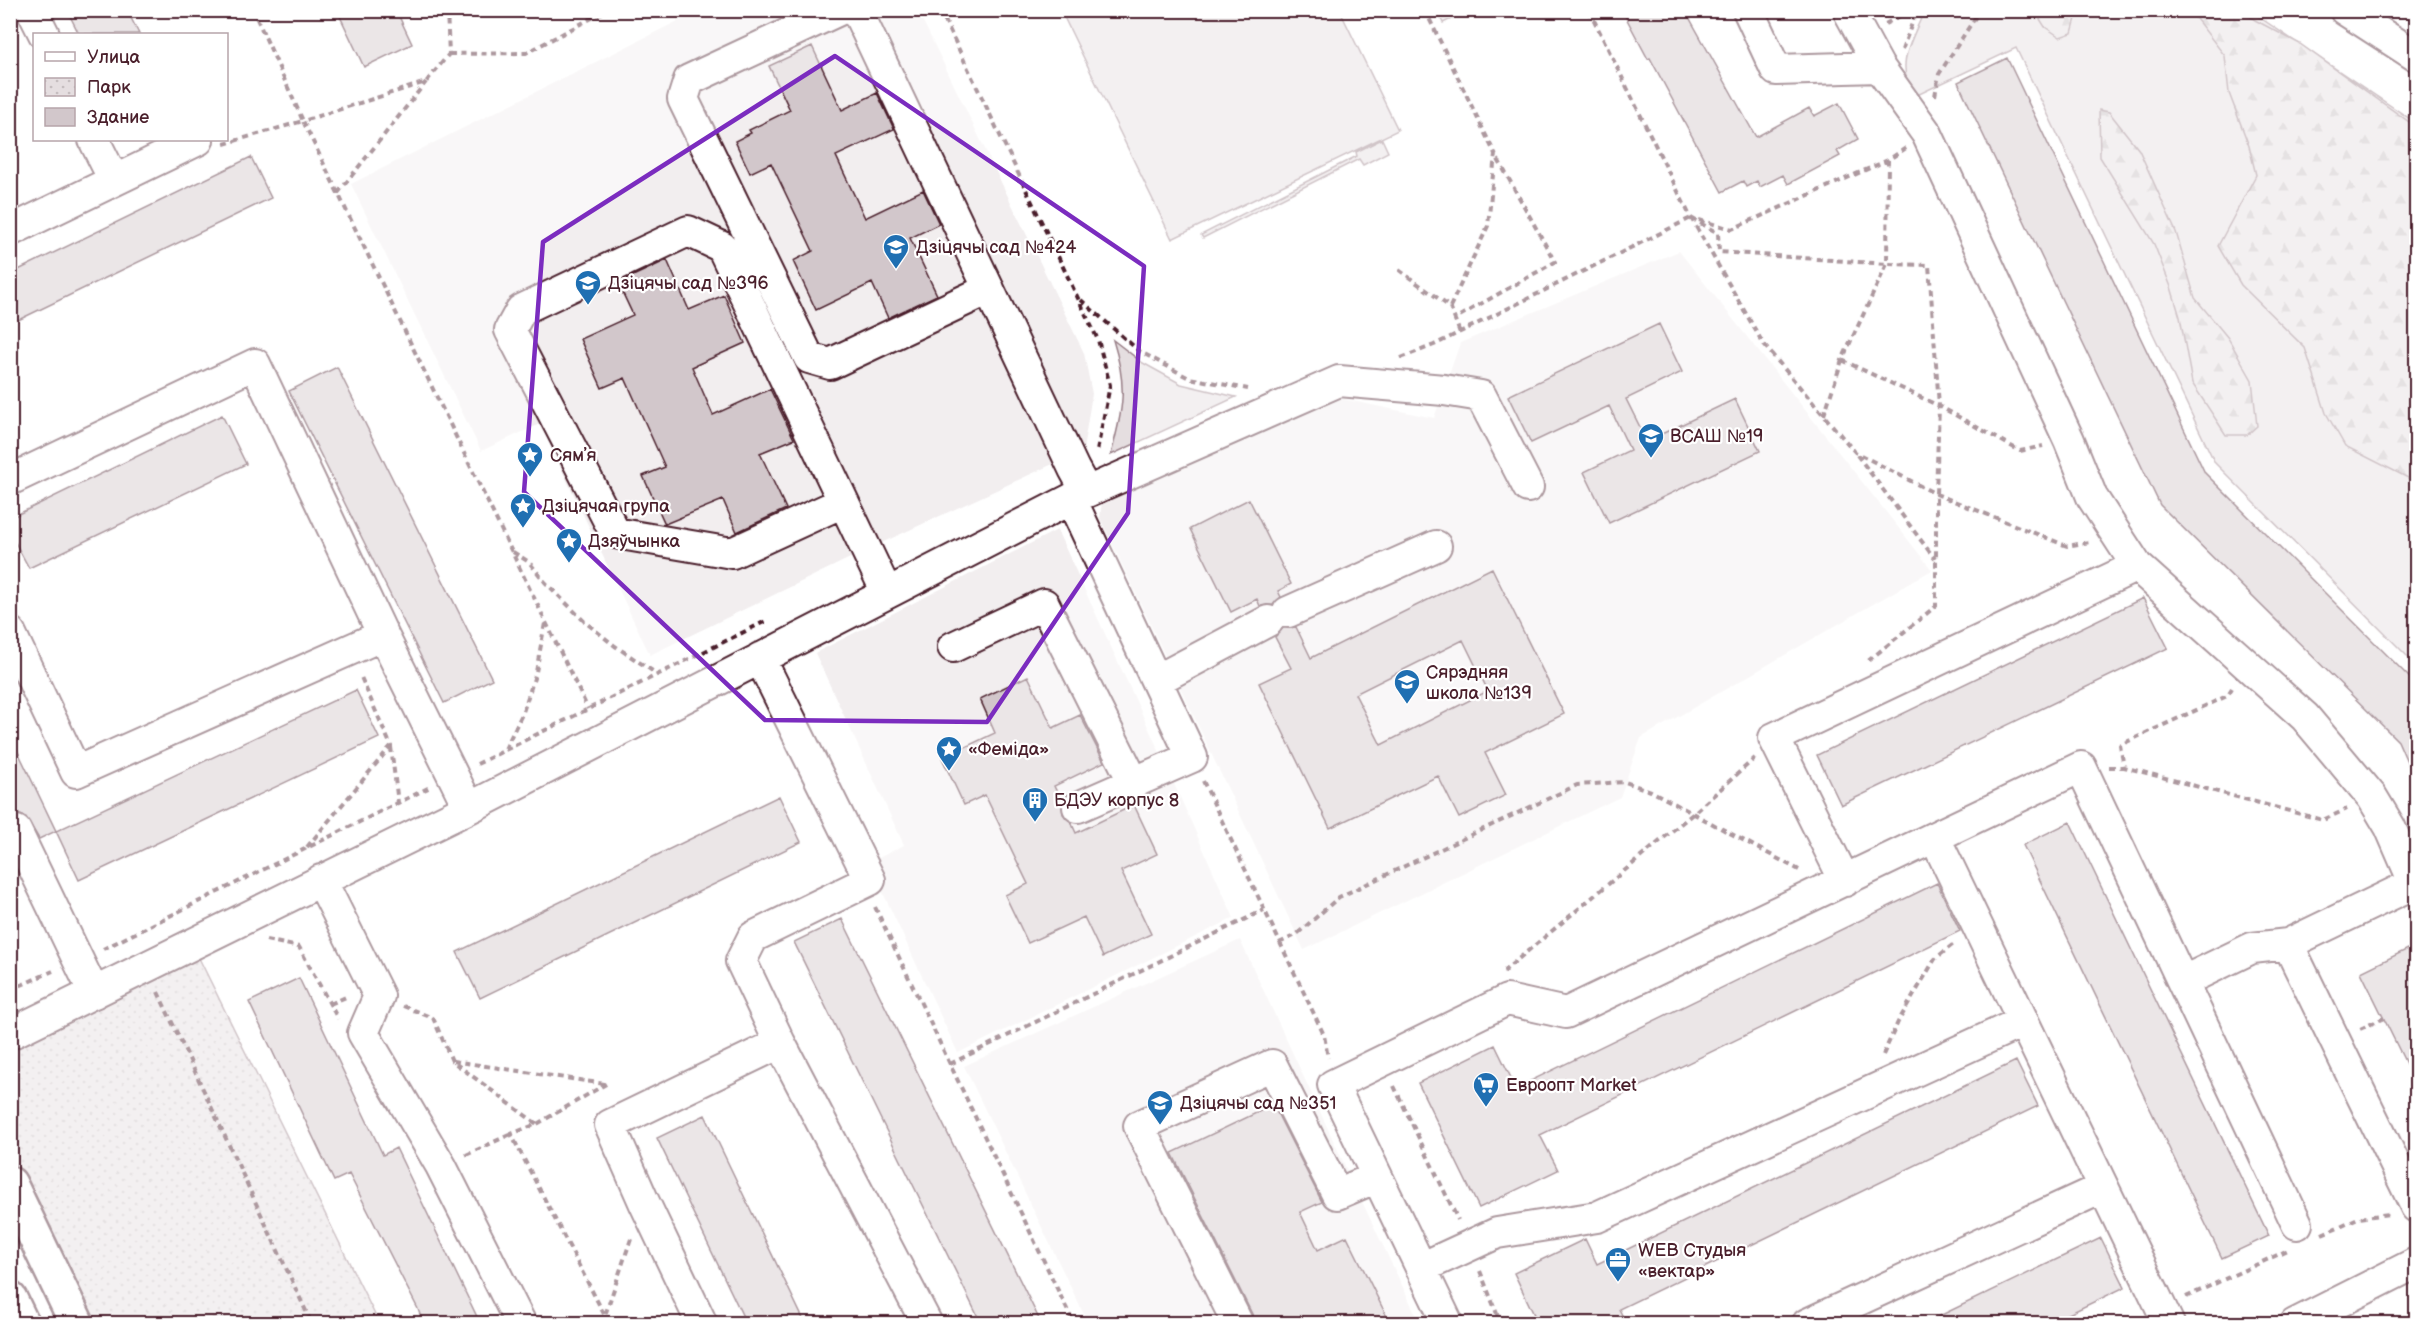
<svg xmlns="http://www.w3.org/2000/svg" width="2427" height="1334" viewBox="0 0 2427 1334" font-family="'Balsamiq Sans',sans-serif">
<style>
.built{fill:#f2eeef}
.grass{fill:#e5dee0;stroke:#987e86;stroke-width:1.5}
.forest{fill:url(#forest-firs);stroke:#987e86;stroke-width:1.5}
.park{fill:url(#park-dots);stroke:#987e86;stroke-width:1.5}
.building{fill:#d2c7cb;stroke:#4a1f2b;stroke-width:1.5;fill-rule:evenodd}
.lines{fill:none;stroke-linecap:round;stroke-linejoin:round}
.minor-casing{stroke:#4a1f2b;stroke-width:34}
.major-casing{stroke:#4a1f2b;stroke-width:38}
.path{stroke:#4a1f2b;stroke-width:4;stroke-dasharray:6 4.5;stroke-linecap:butt}
.minor{stroke:#fff;stroke-width:30}
.major{stroke:#fff;stroke-width:33}
.marked{fill:none;stroke:#7b2cbf;stroke-width:4.5;stroke-linejoin:round}
.labels{text-anchor:middle;dominant-baseline:central;stroke-width:4.5;stroke-linejoin:round;paint-order:stroke}
.poi-label{font-size:18px;fill:#4a1f2b;stroke:#fff;text-anchor:start}
</style>
<defs>
<pattern id="forest-firs" width="22" height="20" patternUnits="userSpaceOnUse" patternTransform="scale(1.5)"><rect width="22" height="20" fill="#e5dee0"/><path d="M5 1l3.5 6h-7zM16 11l3.5 6h-7z" fill="#c6bec0"/></pattern>
<pattern id="park-dots" width="8" height="8" patternUnits="userSpaceOnUse" patternTransform="scale(1.5)"><rect width="8" height="8" fill="#e5dee0"/><path d="M2 2h.1M6 6h.1" fill="none" stroke="#c6bec0" stroke-width="1.8" stroke-linecap="round"/></pattern>
</defs>
<rect width="100%" height="100%" fill="#fff"/>
<filter id="ink" filterUnits="userSpaceOnUse"><feTurbulence type="fractalNoise" baseFrequency=".0167" numOctaves="2"/><feDisplacementMap in="SourceGraphic" scale="12" xChannelSelector="R" yChannelSelector="G"/><feConvolveMatrix kernelMatrix="1 2 1 2 8 2 1 2 1" color-interpolation-filters="sRGB"/></filter>
<g filter="url(#ink)">
<path class="built" d="M698,11H918L1084,353L1092,394L1083,450L877,545L650,655L540,424L481,451L351,184Z
M1679,251L1932,570L1641,738L1620,797L1304,950L1100,518L1102,501L1338,398L1434,418L1460,343Z
M1057,530L1167,768L1234,918L958,1053L869,863L904,845L815,653Z
M1240,940L1355,1187L1420,1323H1088L964,1066Z"/>
<path class="grass" d="M1061,11H1340L1398,130L1172,239Z
M1437,11H1468L1443,23Z
M1929,11H2250L2416,123V665L2215,463L2016,48L1913,97C1896,64 1909,46 1923,14Z
M1382,139L1388,152L1363,165L1359,159L1203,238L1201,235L1357,156L1356,152Z
M1113,340L1143,363L1181,384L1236,397L1111,455C1123,407 1128,388 1113,340Z"/>
<path class="forest" d="M2035,11H2078L2072,33L2060,37L2045,27Z
M2190,11H2242L2255,20L2300,44L2416,127V482L2345,446L2326,413L2305,348L2241,285L2218,246L2256,175L2249,146L2229,93L2225,56Z
M2099,110L2109,112L2139,150L2176,232L2195,298L2228,338L2252,380L2257,426L2247,435H2226L2192,383L2180,317L2171,287L2154,244L2100,157Z"/>
<path class="park" d="M195,950L379,1323H92L11,1156V1040Z"/>
<path class="building" d="M67,10H127L139,34H79Z
M337,10H396L412,44L364,67Z
M1622,10H1685L1756,137L1809,108L1814,116L1839,103L1858,139L1837,151L1840,156L1788,184L1783,175L1760,187L1757,181L1746,187L1743,181L1722,192L1650,58L1648,59Z
M812,46L842,110L877,93L894,129L836,156L865,218L923,190L939,224L910,238L937,295L888,318L872,283L816,310L793,261L813,251L771,163L750,173L735,141L751,133L749,130L790,110L769,66Z
M2007,58L2205,473L2416,684V782L2398,741L2160,505L1958,82Z
M251,157L271,198L10,324V274Z
M667,260L689,310L724,295L745,343L692,367L713,415L770,389L794,439L760,453L786,509L737,532L723,500L665,524L643,476L665,467L625,378L602,388L580,339L633,315L618,283Z
M1659,324L1682,372L1626,399L1647,441L1735,399L1760,451L1609,523L1584,472L1630,450L1609,406L1531,443L1508,396Z
M337,367L492,679L444,703L289,391Z
M222,415L246,464L29,568L10,533V518Z
M1249,499L1291,584L1278,591L1281,597L1273,605L1260,606L1257,599L1231,612L1190,529Z
M1492,568L1564,714L1485,753L1506,795L1459,818L1438,776L1330,828L1259,683L1291,668L1275,637L1283,628L1296,627L1311,658ZM1463,640L1488,691L1381,745L1355,694Z
M2143,598L2168,648L1841,805L1817,755Z
M1028,676L1053,728L1080,715L1104,762L1054,786L1062,803L1063,814L1071,822L1076,833L1134,805L1157,854L1121,871L1151,934L1103,957L1084,917L1028,943L1005,895L1028,884L985,795L964,805L942,758L995,733L980,699Z
M356,690L379,738L79,880L56,831Z
M10,735L56,831L39,839L26,817L18,814L10,815Z
M779,796L801,842L480,998L457,952Z
M2070,822L2269,1236L2222,1258L2023,845Z
M1937,883L1960,931L1540,1135L1558,1170L1479,1208L1418,1083L1495,1045L1516,1088Z
M842,919L1041,1323H981L886,1130L794,942Z
M2410,948L2416,962V1084L2361,972Z
M299,978L383,1155L396,1148L480,1323H423L418,1309L349,1174L334,1181L249,1002Z
M2016,1061L2038,1106L1619,1309L1626,1323H1538L1514,1273L1585,1239L1597,1264Z
M1273,1105L1322,1202L1300,1212L1318,1250L1347,1236L1390,1323H1255L1253,1316L1172,1153Z
M705,1115L805,1323H746L657,1138Z
M2101,1238L2125,1287L2050,1323H1925Z"/>
<g class="lines">
<g class="minor-casing">
<path id="minor" d="M32,10L44,34
M839,10L689,80L683,99L809,358L830,364L989,289
M852,10L859,15L1074,469L1086,491
M1748,10L1776,70L1879,67
M1848,10L1879,67L1927,134L2069,440L2092,497L2137,566L2305,717L2372,797L2390,827L2416,887
M2345,10L2416,56
M94,140L114,180
M10,231L198,140
M10,480L255,364L383,635L469,808
M1071,499L1339,381L1444,390L1481,396L1528,487
M843,502L732,553L615,533L510,330L521,310L688,231L722,247L887,593
M1288,612L1436,546
M10,632L76,772L383,635
M953,647L1044,604L1134,783
M760,658L870,880L753,937L741,961L780,1043L927,1324
M1157,680L1268,621
M16,831L94,993
M1935,838L2169,1324
M321,880L379,996L363,1033L441,1166L521,1324
M1845,881L1774,738L2137,566
M2288,944L2416,1207
M2184,981L2252,948L2288,944L2415,883
M10,1034L469,808L1071,499L1192,757L1078,807
M1421,1268L1497,1233L1597,1217L2022,1022
M702,1324L644,1202L610,1125L780,1043
M1238,1324L1139,1126L1272,1065L1337,1194L1377,1177
M1448,1324L1333,1085L1507,1000L1566,1013L2081,767L2297,1224
M1807,1324L2102,1188
M2295,1324L2416,1263"/>
</g>
<g class="major-casing">
<path id="major" d="M10,1184L77,1324
M10,1299L22,1324"/>
</g>
<path class="path" d="M447,10L449,54L426,82L303,121L588,709
M940,10L1098,340L1110,385L1097,451
M1425,10L1495,154
M1589,10L1691,218L1764,345L1855,452L1936,494L2067,546L2090,542
M1885,24L1911,10
M1902,50L1917,10
M449,54L526,53L607,10
M1935,96L1939,74L1980,10
M224,144L303,121L253,10
M338,193L426,82
M1691,218L1718,233L1719,252L1887,264L1929,265L1939,406L1936,494V606L1868,661
M1699,220L1732,229L1888,160L1906,148
M1399,270L1450,307L1460,333
M1081,300L1139,351L1189,378L1248,389
M1450,307L1488,226L1495,154L1555,262L1454,319
M1401,358L1434,345L1691,218
M1842,360L1939,406L2020,451L2043,446
M1824,415L1842,360L1887,264L1888,160
M1857,455L1935,559
M513,552L529,562L545,582L585,622L615,646L657,674
M2232,688L2227,696L2120,745L2124,767L2323,820L2347,809
M391,747L398,803
M505,749L523,712L536,672L545,623
M477,764L766,621
M2109,767H2124
M1203,781L1324,1035L1328,1058
M307,847L391,746L360,675
M875,907L1074,1324
M10,911L13,895
M266,940L299,947L338,1019
M1279,943L1296,935L1339,897L1577,785L1625,782L1651,791L1799,870
M103,949L430,787
M1506,973L1505,970L1695,812L1755,758
M10,990L53,971
M158,992L312,1324
M330,1004L348,996
M403,1006L433,1018L452,1061L537,1124
M2360,1029L2384,1018
M1883,1055L1898,1022L1935,959L1956,942
M453,1061L605,1084
M950,1064L1264,910
M1394,1086L1458,1220
M466,1155L511,1134
M2322,1234L2358,1218L2389,1214
M1480,1271L1501,1324
M2186,1297L2288,1250
M604,1314L511,1134L537,1124L606,1084
M602,1324L631,1239"/>
<use href="#minor" class="minor"/>
<use href="#major" class="major"/>
</g>
</g>
<path d="M0 0H2427V1334H0ZM835,56L1144,266L1128,513L987,722L765,720L524,492L543,242Z" fill="#fff" fill-opacity=".55" fill-rule="evenodd"/>
<path class="marked" d="M835,56L1144,266L1128,513L987,722L765,720L524,492L543,242Z"/>
<defs>
<g id="school-pin" transform="scale(1.35)"><path d="M0 17L-7.5 6A9.5 9.5 0 1 1 7.5 6Z" fill="#1f6fb2" stroke="#fff"/><path d="M0-5L7-2L0 1L-7-2ZM-4 1L0 2.5L4 1V4Q0 6-4 4Z" fill="#fff"/></g>
<g id="sight-pin" transform="scale(1.35)"><path d="M0 17L-7.5 6A9.5 9.5 0 1 1 7.5 6Z" fill="#1f6fb2" stroke="#fff"/><path d="M0-6L1.8-2.2L6-1.7L2.9 1.2L3.7 5.4L0 3.3L-3.7 5.4L-2.9 1.2L-6-1.7L-1.8-2.2Z" fill="#fff"/></g>
<g id="building-pin" transform="scale(1.35)"><path d="M0 17L-7.5 6A9.5 9.5 0 1 1 7.5 6Z" fill="#1f6fb2" stroke="#fff"/><path d="M-4-6H4V6H1V3H-1V6H-4ZM-2.5-4.3h1.7v1.8h-1.7ZM.8-4.3h1.7v1.8H.8ZM-2.5-1h1.7V.8h-1.7ZM.8-1h1.7V.8H.8Z" fill="#fff"/></g>
<g id="supermarket-pin" transform="scale(1.35)"><path d="M0 17L-7.5 6A9.5 9.5 0 1 1 7.5 6Z" fill="#1f6fb2" stroke="#fff"/><path d="M-6-5.5h2.5l.6 2H6L4.5 2H-2.5L-4.4-4H-6ZM-1.5 3.2a1.3 1.3 0 1 0 .1 0ZM3 3.2a1.3 1.3 0 1 0 .1 0Z" fill="#fff"/></g>
<g id="office-pin" transform="scale(1.35)"><path d="M0 17L-7.5 6A9.5 9.5 0 1 1 7.5 6Z" fill="#1f6fb2" stroke="#fff"/><path d="M-6-3h4V-5.5h4V-3h4V5H-6ZM-1-4.5V-3h2v-1.5ZM-6 0V1H6V0Z" fill="#fff"/></g>
</defs>
<g fill-rule="evenodd">
<use href="#school-pin" x="896" y="247"/>
<use href="#school-pin" x="588" y="283"/>
<use href="#school-pin" x="1651" y="436"/>
<use href="#sight-pin" x="530" y="455"/>
<use href="#sight-pin" x="523" y="506"/>
<use href="#sight-pin" x="569" y="541"/>
<use href="#school-pin" x="1407" y="682"/>
<use href="#sight-pin" x="949" y="749"/>
<use href="#building-pin" x="1035" y="800"/>
<use href="#supermarket-pin" x="1486" y="1085"/>
<use href="#school-pin" x="1160" y="1103"/>
<use href="#office-pin" x="1618" y="1260"/>
</g>
<g class="labels">
<g class="poi-label">
<text x="916" y="247">Дзіцячы сад №424</text>
<text x="608" y="283">Дзіцячы сад №396</text>
<text x="1670" y="436">ВСАШ №19</text>
<text x="550" y="455">Сямʼя</text>
<text x="542" y="506">Дзіцячая група</text>
<text x="588" y="541">Дзяўчынка</text>
<text x="1426" y="672">Сярэдняя<tspan x="1426" dy="21">школа №139</tspan></text>
<text x="968" y="749">«Феміда»</text>
<text x="1054" y="800">БДЭУ корпус 8</text>
<text x="1506" y="1085">Евроопт Market</text>
<text x="1180" y="1103">Дзіцячы сад №351</text>
<text x="1638" y="1250">WEB Студыя<tspan x="1638" dy="21">«вектар»</tspan></text>
</g>
</g>
<rect width="2427" height="1334" fill="none" stroke="#fff" stroke-width="36"/>
<rect x="18" y="18" width="2391" height="1298" fill="none" stroke="#4a1f2b" stroke-width="2" filter="url(#ink)"/>
<rect x="33" y="33" width="195" height="108" fill="#ffffff" stroke="#b7a5aa" stroke-width="1.5"/>
<rect x="45" y="52" width="30" height="9" fill="#ffffff" stroke="#b7a5aa" stroke-width="1.5"/>
<text x="87" y="63" font-size="18" fill="#4a1f2b">Улица</text>
<rect x="45" y="78" width="30" height="18" fill="url(#park-dots)" stroke="#b7a5aa" stroke-width="1.5"/>
<text x="87" y="93" font-size="18" fill="#4a1f2b">Парк</text>
<rect x="45" y="108" width="30" height="18" fill="#d2c7cb" stroke="#b7a5aa" stroke-width="1.5"/>
<text x="87" y="123" font-size="18" fill="#4a1f2b">Здание</text>
</svg>
